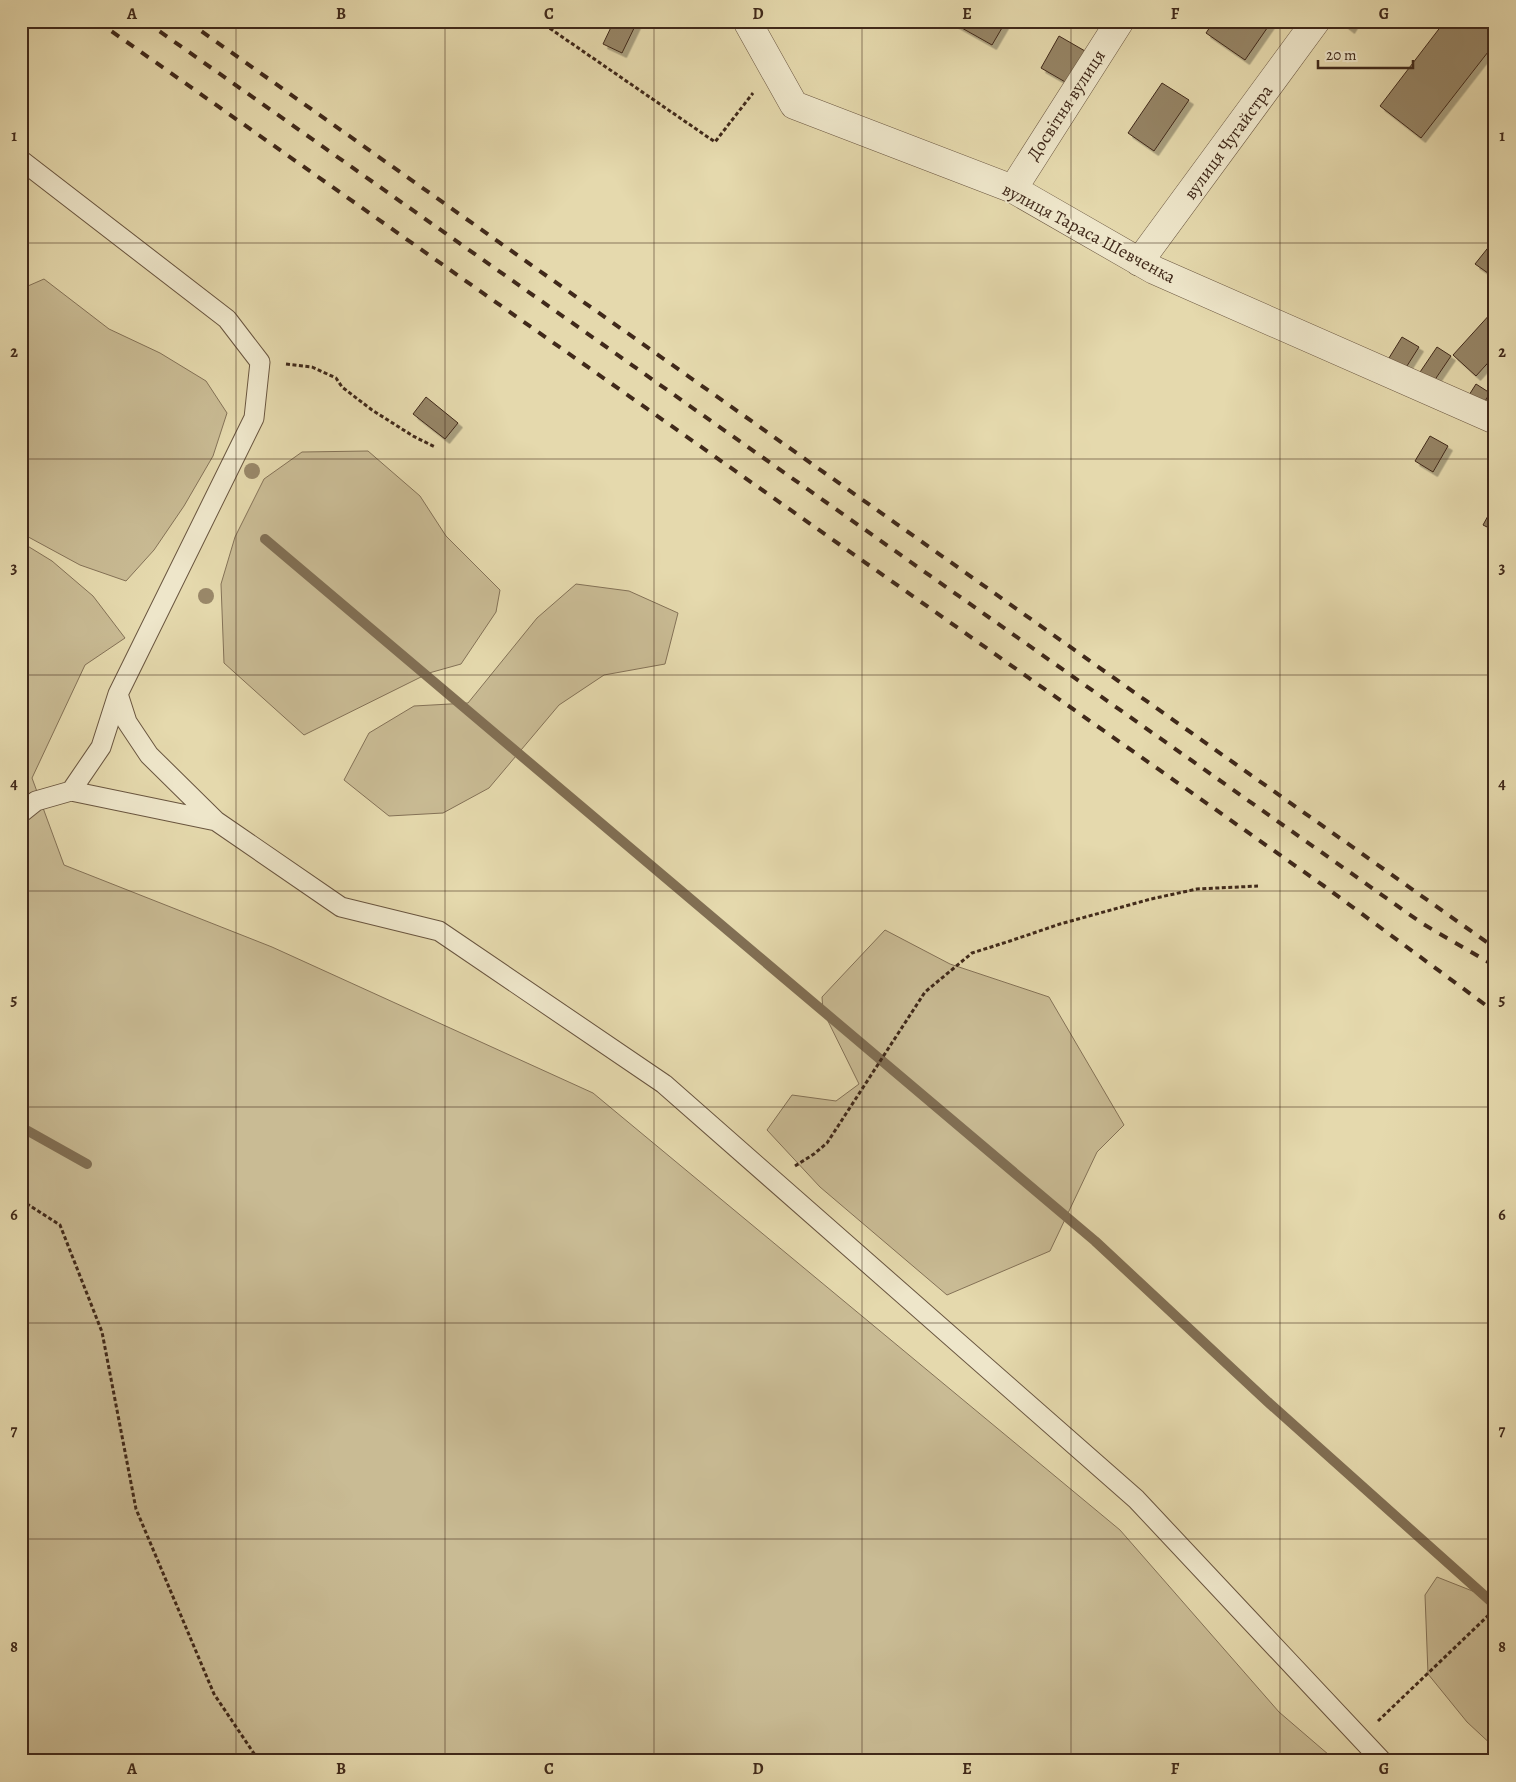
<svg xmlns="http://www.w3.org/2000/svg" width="1516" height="1782" viewBox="0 0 1516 1782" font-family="Alegreya,serif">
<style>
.green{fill:#c9bb94;stroke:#847257}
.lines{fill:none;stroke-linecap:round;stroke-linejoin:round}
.stream{stroke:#816f54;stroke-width:10}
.building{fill:#968566;stroke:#40291a;filter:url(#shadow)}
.service-casing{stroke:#69553f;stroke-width:21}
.minor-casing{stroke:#69553f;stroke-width:29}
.path{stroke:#40291a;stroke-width:3;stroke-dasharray:4 2.5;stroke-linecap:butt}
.service{stroke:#eee6ca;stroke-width:19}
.minor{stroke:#eee6ca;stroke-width:28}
.rail{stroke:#40291a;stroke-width:4;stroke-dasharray:9 9;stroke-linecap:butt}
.tree{fill:#998869}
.grid{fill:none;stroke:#40291a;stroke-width:1;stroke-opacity:0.55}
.labels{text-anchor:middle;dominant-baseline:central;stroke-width:4;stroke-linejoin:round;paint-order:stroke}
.street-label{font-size:18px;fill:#40291a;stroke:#eee6ca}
.neatline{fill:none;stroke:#40291a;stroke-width:2}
.grid-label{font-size:16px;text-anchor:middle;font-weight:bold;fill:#40291a}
</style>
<defs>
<filter id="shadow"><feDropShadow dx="4.5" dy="4.5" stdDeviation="0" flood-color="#0004"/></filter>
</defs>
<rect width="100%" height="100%" fill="#e5d9ad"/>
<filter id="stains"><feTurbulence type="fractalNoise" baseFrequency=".004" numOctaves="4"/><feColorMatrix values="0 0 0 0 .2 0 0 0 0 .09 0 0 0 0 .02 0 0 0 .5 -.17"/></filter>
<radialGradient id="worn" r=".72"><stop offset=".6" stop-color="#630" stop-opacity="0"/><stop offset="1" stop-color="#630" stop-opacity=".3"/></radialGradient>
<path class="green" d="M44,279L109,329L160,353L206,381L227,413L213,456L184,506L154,550L126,581L80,565L21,533V289Z
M368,451L420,496L446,536L500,590L496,612L461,664L429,673L304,735L224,663L221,584L235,537L264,479L302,452Z
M21,542L52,561L93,596L125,638L85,665L32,778L64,865L272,947L593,1093L1120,1530L1279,1712L1336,1761H21Z
M576,584L629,591L678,613L665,664L604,675L559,705L489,788L443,813L389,816L344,780L369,733L414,706L468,703L537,618Z
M885,930L950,964L1049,997L1124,1125L1097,1152L1050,1251L947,1295L820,1187L767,1130L792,1095L836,1101L859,1084L823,1011L822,997Z
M1437,1577L1480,1594L1495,1612V1748L1467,1722L1428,1674L1425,1595Z"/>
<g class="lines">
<path class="stream" d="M265,539L1095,1241L1269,1403L1495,1605
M21,1127L87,1164"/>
</g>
<path class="building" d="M614,21L637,22L622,53L603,44Z
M954,21H1006L992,45L953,23Z
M1214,21H1272L1245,60L1206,33Z
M1340,21H1355L1350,29Z
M1445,21H1495V43L1421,138L1380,106Z
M1059,36L1085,51L1067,83L1041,68Z
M1162,83L1189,100L1154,151L1128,133Z
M1495,239V278L1475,264Z
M1492,312L1495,313V355L1476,376L1453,355Z
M1402,337L1419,347L1400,377L1384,366Z
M1437,347L1451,356L1430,387L1416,378Z
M1476,384L1490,393L1479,411L1464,403Z
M426,397L458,423L445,439L413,414Z
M1430,436L1448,446L1433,472L1415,461Z
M1495,503V531L1483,525Z"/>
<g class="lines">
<g class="service-casing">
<path id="service" d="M21,160L227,319L260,362L254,418L118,694L101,747L71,791
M118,694L127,722L149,755L216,821
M21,813L36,801L71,791L216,821L341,907L439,931L664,1084L1136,1499L1382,1761"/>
</g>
<g class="minor-casing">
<path id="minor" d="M749,21L748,23L794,105L1013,189L1154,270L1495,420
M1013,189L1120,21
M1139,262L1316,21"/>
</g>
<path class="path" d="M539,21L715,142L753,93
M286,364L312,367L336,378L342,387L372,410L413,436L435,447
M795,1166L814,1154L827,1143L925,992L972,953L1010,941L1060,924L1151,899L1197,889L1258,886
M21,1200L60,1225L102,1332L136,1509L214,1694L259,1761
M1378,1721L1495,1609"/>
<use href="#service" class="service"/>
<use href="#minor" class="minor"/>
<path class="rail" d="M97,21L1324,886L1495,1012
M145,21L1423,924L1495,966
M187,21L1495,948"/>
</g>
<g class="tree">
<circle cx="252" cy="471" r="8"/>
<circle cx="206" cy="596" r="8"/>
</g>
<path class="grid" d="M236,21V1761M445,21V1761M654,21V1761M862,21V1761M1071,21V1761M1280,21V1761M21,243H1495M21,459H1495M21,675H1495M21,891H1495M21,1107H1495M21,1323H1495M21,1539H1495"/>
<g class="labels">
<g class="street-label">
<text transform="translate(1066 105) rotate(-57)">Досвітня вулиця</text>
<text transform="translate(1228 142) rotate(-54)">вулиця Чугайстра</text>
<text transform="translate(1089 233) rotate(28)">вулиця Тараса Шевченка</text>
</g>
</g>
<rect width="1516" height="1782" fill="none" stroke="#e5d9ad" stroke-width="55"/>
<path d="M1318 60v8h95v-8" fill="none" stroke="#40291a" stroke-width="2.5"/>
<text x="1326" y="60" font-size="15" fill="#40291a" stroke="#eee6ca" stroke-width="4" paint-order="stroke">20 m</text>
<rect x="28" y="28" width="1460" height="1726" class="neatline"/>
<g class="grid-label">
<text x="132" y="19">A</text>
<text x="341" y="19">B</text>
<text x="549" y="19">C</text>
<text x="758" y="19">D</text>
<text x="967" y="19">E</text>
<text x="1175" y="19">F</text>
<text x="1384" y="19">G</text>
<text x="14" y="141">1</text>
<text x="1502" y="141">1</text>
<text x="14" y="357">2</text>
<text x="1502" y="357">2</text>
<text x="14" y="573">3</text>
<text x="1502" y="573">3</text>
<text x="14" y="789">4</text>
<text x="1502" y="789">4</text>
<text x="14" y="1005">5</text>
<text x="1502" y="1005">5</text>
<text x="14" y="1220">6</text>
<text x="1502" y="1220">6</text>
<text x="14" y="1436">7</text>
<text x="1502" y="1436">7</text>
<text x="14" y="1652">8</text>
<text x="1502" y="1652">8</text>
<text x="132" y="1774">A</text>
<text x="341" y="1774">B</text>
<text x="549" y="1774">C</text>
<text x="758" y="1774">D</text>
<text x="967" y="1774">E</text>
<text x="1175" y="1774">F</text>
<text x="1384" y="1774">G</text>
</g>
<rect width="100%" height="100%" filter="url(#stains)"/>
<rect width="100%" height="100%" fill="url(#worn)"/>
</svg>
